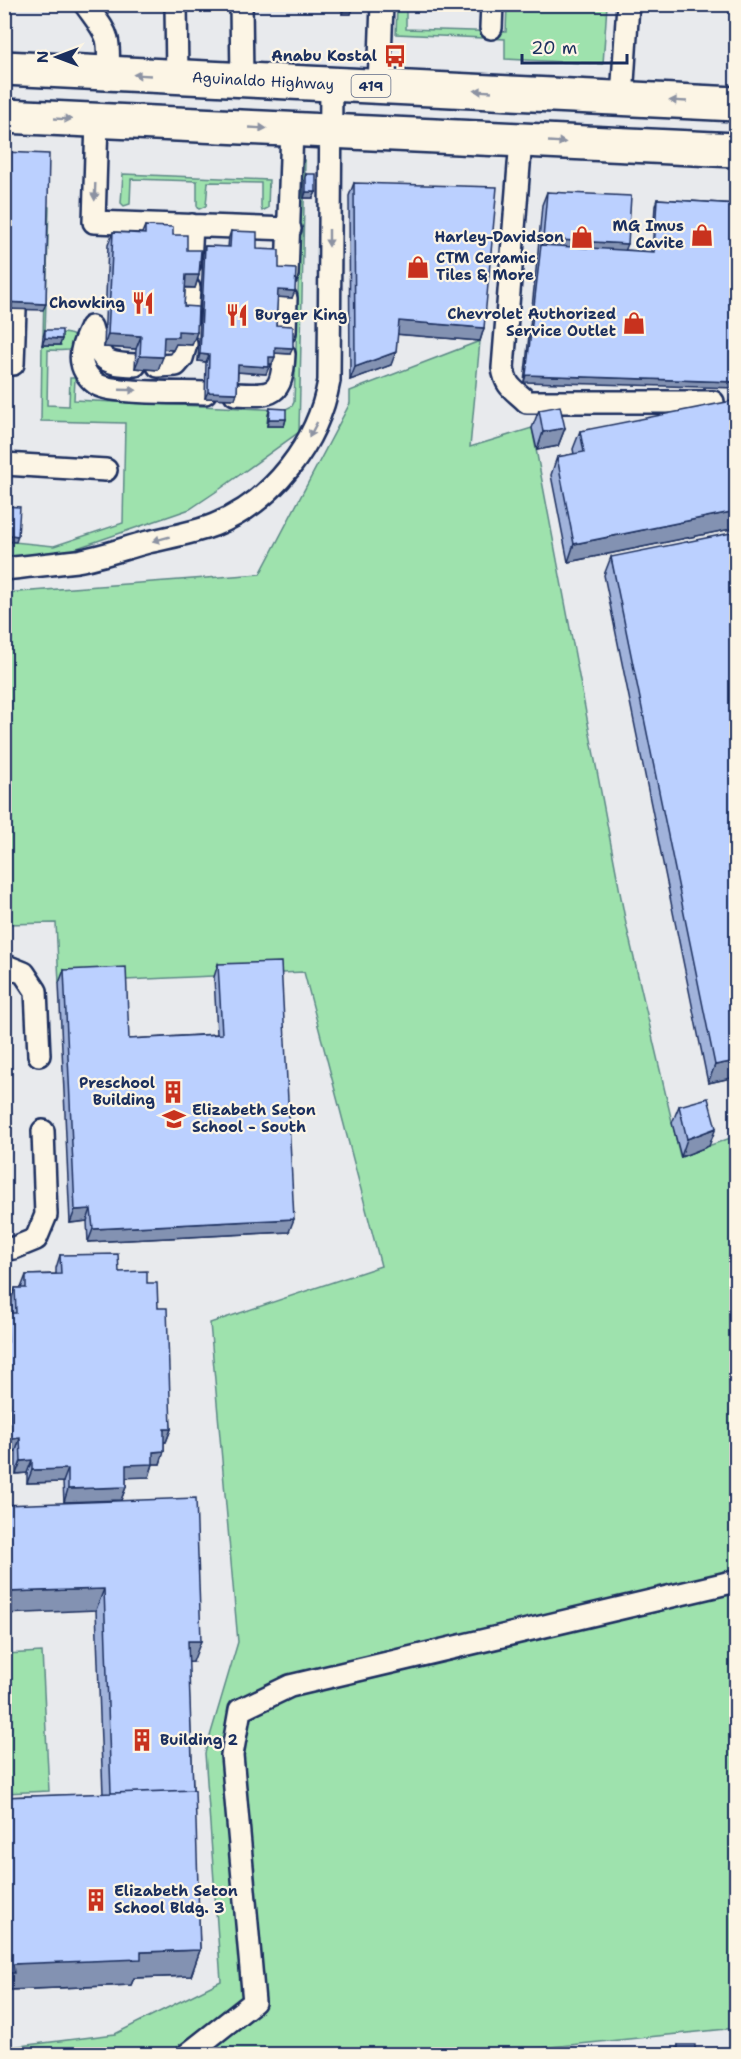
<svg xmlns="http://www.w3.org/2000/svg" width="741" height="2059" viewBox="0 0 741 2059" font-family="'Shantell Sans',sans-serif">
<style>
.green{fill:#9ee2ad;stroke:#5c8886;stroke-width:1.5}
.lines{fill:none;stroke-linecap:round;stroke-linejoin:round}
.service-casing{stroke:#1b2f5e;stroke-width:26}
.trunk-casing{stroke:#1b2f5e;stroke-width:38}
.service{stroke:#fcf5e5;stroke-width:21}
.trunk{stroke:#fcf5e5;stroke-width:33}
.wall{fill:#a1b3db;stroke:#1b2f5e;stroke-width:1.5}
.shaded-wall{fill:#8392b2;stroke:#1b2f5e;stroke-width:1.5}
.building{fill:#bbd0ff;stroke:#1b2f5e;stroke-width:1.5}
.oneway{fill:#8c92a2}
.labels{text-anchor:middle;dominant-baseline:central;stroke-width:4.5;stroke-linejoin:round;paint-order:stroke}
.shield{fill:#fcf5e5;stroke:#5e6a86;stroke-width:1.5}
.shield-label{font-size:14px;font-weight:bold;fill:#1b2f5e}
.poi-label{font-size:15px;font-weight:bold;fill:#1b2f5e;stroke:#fcf5e5;text-anchor:end}
.street-label{font-size:15px;fill:#1b2f5e;stroke:#fcf5e5}
</style>
<rect width="100%" height="100%" fill="#e8eaed"/>
<filter id="ink" filterUnits="userSpaceOnUse"><feTurbulence type="fractalNoise" baseFrequency=".0167" numOctaves="2"/><feDisplacementMap in="SourceGraphic" scale="12" xChannelSelector="R" yChannelSelector="G"/><feConvolveMatrix kernelMatrix="1 2 1 2 8 2 1 2 1" color-interpolation-filters="sRGB"/></filter>
<g filter="url(#ink)">
<path class="green" d="M400,5H406V29L506,32L507,5H607L603,64L505,59V39L396,34L397,8Z
M305,160L299,432L220,489L190,509L57,555L5,557L4,541L54,546L123,523L125,423L41,421L42,345H59L43,337L46,206L49,207L45,333C52,334 61,332 69,334C79,336 77,348 68,350C61,351 54,350 48,350L47,405L69,406L70,378H75L74,400L284,410L292,406L294,402L302,181L300,179L301,161Z
M123,174L269,180L268,208L262,211L261,207V183L208,182L206,206L199,209L197,206V181L131,179L130,204L124,206L121,203Z
M480,341L470,447L532,428L626,924L680,1156L736,1136V2028L482,2054H5L4,2048L115,2034L221,1981L205,1753L238,1642L210,1323L381,1266L304,972L59,983L56,923L5,924V593L260,574L350,403V391Z
M42,1652L49,1791L5,1793V1654Z"/>
<g class="lines">
<g class="service-casing">
<path id="service" d="M85,4C108,36 110,33 108,73
M176,4L177,77
M241,4L242,80
M491,28L492,4
M379,86L382,4
M622,98L628,4
M97,120L94,222L290,229
M521,140L503,368C506,388 514,389 527,402H713
M190,263L192,225
M287,275L292,129
M187,319L189,288
M91,327C86,338 79,351 82,363C83,371 91,381 98,385C115,394 182,392 205,393
M91,327C100,359 101,364 135,365
M285,332L286,298
M13,364L15,309
M158,366L176,365L182,358L186,344
M235,394C273,396 282,396 284,354
M4,464L106,470
M4,569C29,566 53,564 77,561C101,557 125,548 148,542C169,537 193,533 214,525C273,502 318,443 329,381L331,84
M4,965L24,973L36,991L39,1055
M4,1249L14,1248L36,1239L46,1215L43,1131
M188,2054L254,2002L232,1755L240,1710L290,1686L736,1581"/>
</g>
<g class="trunk-casing">
<path id="trunk" d="M4,68L736,104
M4,116L736,150"/>
</g>
<use href="#service" class="service"/>
<use href="#trunk" class="trunk"/>
</g>
<path class="wall" d="M342,4H353V8L351,14H342Z
M306,174L316,192L313,198H304V181Z
M354,183L484,328L480,341L397,334L391,365L350,380L349,196Z
M547,192L626,250L652,252L655,206L657,199L736,204L524,382L538,251L542,205Z
M145,226L173,235L187,250L199,275L195,288H185L184,306L197,332L192,345L176,344L173,350L163,349L158,370L135,368L136,349L104,347L108,245L113,232L142,233Z
M231,231L257,249L279,268L292,298L277,297L276,325L290,354L275,353L272,364H269L266,374L238,372L237,393L235,399L205,398L206,362L198,361L203,253L205,246L228,247L229,237Z
M45,330L60,345H42L43,337Z
M270,408L286,419L284,426H267L268,415Z
M539,410L565,428L558,446L537,450L532,428Z
M736,424V528L568,562L551,475L557,457L574,454L573,449L580,431Z
M611,557L736,1077L708,1083L604,575Z
M218,964L289,1232L88,1242L87,1221L70,1223L59,983L64,970L129,1039L217,1034L214,977Z
M679,1106L709,1146L681,1157L672,1123Z
M60,1255L119,1272L147,1283L158,1308L171,1429L166,1442H164V1451L160,1464H153L149,1477H126V1487L121,1500L64,1502L63,1482L27,1483V1473L16,1474V1451L7,1452L5,1416H4V1319L7,1313H11V1300L15,1288H21L26,1275L56,1274V1268Z
M4,1505L193,1662H188L193,1790L200,1950L191,1976L134,1978L131,1985L8,1990L4,1999V1797L103,1794L96,1610Z
M678,2045L695,2055H675Z"/>
<path class="shaded-wall" d="M344,8H353L351,14H342Z
M306,192H316L313,198H304Z
M543,239L628,244L623,256L541,245Z
M186,275H199L195,288L181,287Z
M278,290L295,291L292,298L275,297Z
M4,302L46,304L43,310L4,309Z
M399,321L484,328L480,341L394,334Z
M178,331L197,332L192,345L176,344L173,350L159,349L164,337Z
M108,334L141,336L136,349L104,347Z
M45,338L62,339L60,345H42Z
M275,347L293,348L290,354L273,353Z
M396,352L391,365L350,380L355,367Z
M200,354L209,355L206,362L198,361Z
M140,356L163,357L158,370L135,368Z
M269,357H275L272,364H267Z
M238,365L269,367L266,374L236,372Z
M526,375L736,382V388L524,382Z
M208,392L237,393L235,399L205,398Z
M269,419H286L284,426H267Z
M565,428L558,446L537,450L543,432Z
M736,511V528L568,562L574,544Z
M4,534L18,536L16,542L4,541Z
M736,1061V1077L708,1083L715,1065Z
M716,1128L709,1146L681,1157L687,1139Z
M91,1209L87,1221L70,1223L75,1210Z
M294,1219L289,1232L88,1242L93,1229Z
M4,1403H10L5,1416H4Z
M164,1429H171L166,1442H159Z
M20,1438L16,1451L7,1452L11,1439Z
M164,1451L160,1464H153L149,1477L121,1478L126,1465L153,1452Z
M32,1460L27,1473L16,1474L21,1461Z
M68,1469L63,1482L27,1483L32,1470Z
M126,1487L121,1500L64,1502L68,1489Z
M104,1589L96,1610L4,1614V1592Z
M188,1641H201L193,1662L180,1663Z
M200,1950L191,1976L134,1978L131,1985L8,1990L4,1999V1973L13,1964L141,1952Z"/>
<path class="building" d="M344,4H353V8H344Z
M4,152L49,154L46,304L4,302Z
M306,174H316V192H306Z
M354,183L497,187L484,328L399,321L396,352L355,367Z
M547,192L631,196L628,244L543,239Z
M657,199L736,204V382L526,375L541,245L654,252Z
M145,226L173,227V235H187V250H201L199,275H186L184,306L198,307L197,332L178,331V337H164L163,357L140,356L141,336L108,334L113,232L145,234Z
M231,231L257,232V249L279,250V268L296,269L295,291L278,290L276,325L293,326V348L275,347V357H269V367L238,365L237,393L208,392L209,355L200,354L205,246L230,247Z
M45,330H62V339L45,338Z
M732,401L736,424V511L574,544L557,457L584,452L580,431Z
M560,406L565,428L543,432L539,410Z
M270,408L286,409V419H269Z
M4,506L20,507L18,536L4,534Z
M736,532V1061L715,1065L611,557Z
M281,962L294,1219L93,1229L91,1209L75,1210L64,970L126,967L129,1039L222,1034L218,964Z
M708,1098L716,1128L687,1139L679,1106Z
M118,1254L119,1272L147,1271V1283H157L158,1308H167L171,1429H164V1451L153,1452V1464L126,1465V1487L68,1489V1469L32,1470V1460L21,1461L20,1438L11,1439L10,1403H4V1342H8L7,1313H16L15,1288H26V1275L61,1274L60,1255Z
M196,1498L201,1641H188L193,1790L111,1793L104,1589L4,1592V1505Z
M195,1790L200,1950L141,1952V1959L13,1964L14,1973H4V1797Z
M678,2045H695V2055H678Z
M731,2048L732,2055H704L703,2052Z
M622,2049V2055H598V2052Z
M543,2052V2055H514V2053Z"/>
<defs><path id="oneway-solid" d="M-6-.8H1V-3.2L6.5 0L1 3.2V.8H-6Z" transform="scale(1.5)"/></defs>
<g class="oneway">
<use href="#oneway-solid" transform="translate(142 75) rotate(-177)"/>
<use href="#oneway-solid" transform="translate(483 91) rotate(-177)"/>
<use href="#oneway-solid" transform="translate(678 101) rotate(-177)"/>
<use href="#oneway-solid" transform="translate(63 119) rotate(3)"/>
<use href="#oneway-solid" transform="translate(258 128) rotate(3)"/>
<use href="#oneway-solid" transform="translate(557 142) rotate(3)"/>
<use href="#oneway-solid" transform="translate(95 192) rotate(92)"/>
<use href="#oneway-solid" transform="translate(329 238) rotate(90)"/>
<use href="#oneway-solid" transform="translate(128 390) rotate(2)"/>
<use href="#oneway-solid" transform="translate(313 430) rotate(118)"/>
<use href="#oneway-solid" transform="translate(161 539) rotate(165)"/>
</g>
</g>
<defs>
<g id="bus-bare" transform="scale(1.8)"><path d="M-5-6H5V4H4V6H2V4H-2V6H-4V4H-5ZM-3.5-4V0h7V-4ZM-3.5 1.2v1.5H-2V1.2ZM2 1.2v1.5H3.5V1.2Z" fill="#c8321e" stroke="#fcf5e5" stroke-width="2.5" paint-order="stroke"/></g>
<g id="shop-bare" transform="scale(1.8)"><path d="M-5-2.5h2.3a2.7 3.5 0 0 1 5.4 0H5L5.5 6h-11ZM-1.5-2.5h3a1.5 2.3 0 0 0-3 0Z" fill="#c8321e" stroke="#fcf5e5" stroke-width="2.5" paint-order="stroke"/></g>
<g id="restaurant-bare" transform="scale(1.8)"><path d="M-5-6h1v4h1v-4h1v4h1v-4h1v5L-1.5 .5V6h-2V.5L-5-1ZM5-6V6H3V1.5H1.5Q1.5-4 5-6Z" fill="#c8321e" stroke="#fcf5e5" stroke-width="2.5" paint-order="stroke"/></g>
<g id="building-bare" transform="scale(1.8)"><path d="M-4-6H4V6H1V3H-1V6H-4ZM-2.5-4.3h1.7v1.8h-1.7ZM.8-4.3h1.7v1.8H.8ZM-2.5-1h1.7V.8h-1.7ZM.8-1h1.7V.8H.8Z" fill="#c8321e" stroke="#fcf5e5" stroke-width="2.5" paint-order="stroke"/></g>
<g id="school-bare" transform="scale(1.8)"><path d="M0-5L7-2L0 1L-7-2ZM-4 1L0 2.5L4 1V4Q0 6-4 4Z" fill="#c8321e" stroke="#fcf5e5" stroke-width="2.5" paint-order="stroke"/></g>
</defs>
<g fill-rule="evenodd">
<use href="#bus-bare" x="395" y="56"/>
<use href="#shop-bare" x="702" y="235"/>
<use href="#shop-bare" x="582" y="237"/>
<use href="#shop-bare" x="418" y="267"/>
<use href="#restaurant-bare" x="143" y="303"/>
<use href="#restaurant-bare" x="237" y="315"/>
<use href="#shop-bare" x="634" y="323"/>
<use href="#building-bare" x="173" y="1092"/>
<use href="#school-bare" x="174" y="1119"/>
<use href="#building-bare" x="142" y="1740"/>
<use href="#building-bare" x="96" y="1900"/>
</g>
<g class="labels">
<rect class="shield" x="351.5" y="75" width="39" height="22" rx="4.5"/>
<g class="shield-label">
<text x="371" y="86">419</text>
</g>
<g class="poi-label">
<text x="377" y="56">Anabu Kostal</text>
<text x="684" y="226">MG Imus<tspan x="684" dy="17">Cavite</tspan></text>
<text x="564" y="237">Harley-Davidson</text>
<text x="436" y="258" text-anchor="start">CTM Ceramic<tspan x="436" dy="17">Tiles &amp; More</tspan></text>
<text x="125" y="303">Chowking</text>
<text x="616" y="314">Chevrolet Authorized<tspan x="616" dy="17">Service Outlet</tspan></text>
<text x="255" y="315" text-anchor="start">Burger King</text>
<text x="155" y="1083">Preschool<tspan x="155" dy="17">Building</tspan></text>
<text x="192" y="1110" text-anchor="start">Elizabeth Seton<tspan x="192" dy="17">School - South</tspan></text>
<text x="160" y="1740" text-anchor="start">Building 2</text>
<text x="114" y="1891" text-anchor="start">Elizabeth Seton<tspan x="114" dy="17">School Bldg. 3</tspan></text>
</g>
<g class="street-label">
<text transform="translate(263 81) rotate(3)">Aguinaldo Highway</text>
</g>
</g>
<rect width="741" height="2059" fill="none" stroke="#fcf5e5" stroke-width="24"/>
<rect x="12" y="12" width="717" height="2035" fill="none" stroke="#1b2f5e" stroke-width="2" filter="url(#ink)"/>
<g transform="translate(57 57) rotate(270)" stroke="#fcf5e5" stroke-width="4.5" paint-order="stroke">
<path d="M0-4.5L10 22L0 15L-10 22Z" fill="#1b2f5e"/>
<text y="-9" font-size="16" font-weight="bold" text-anchor="middle" fill="#1b2f5e">N</text>
</g>
<path d="M522 54v9h105v-9" fill="none" stroke="#1b2f5e" stroke-width="3"/>
<text x="531" y="54" font-size="18" fill="#1b2f5e" stroke="#fcf5e5" stroke-width="4.5" paint-order="stroke">20 m</text>
</svg>
